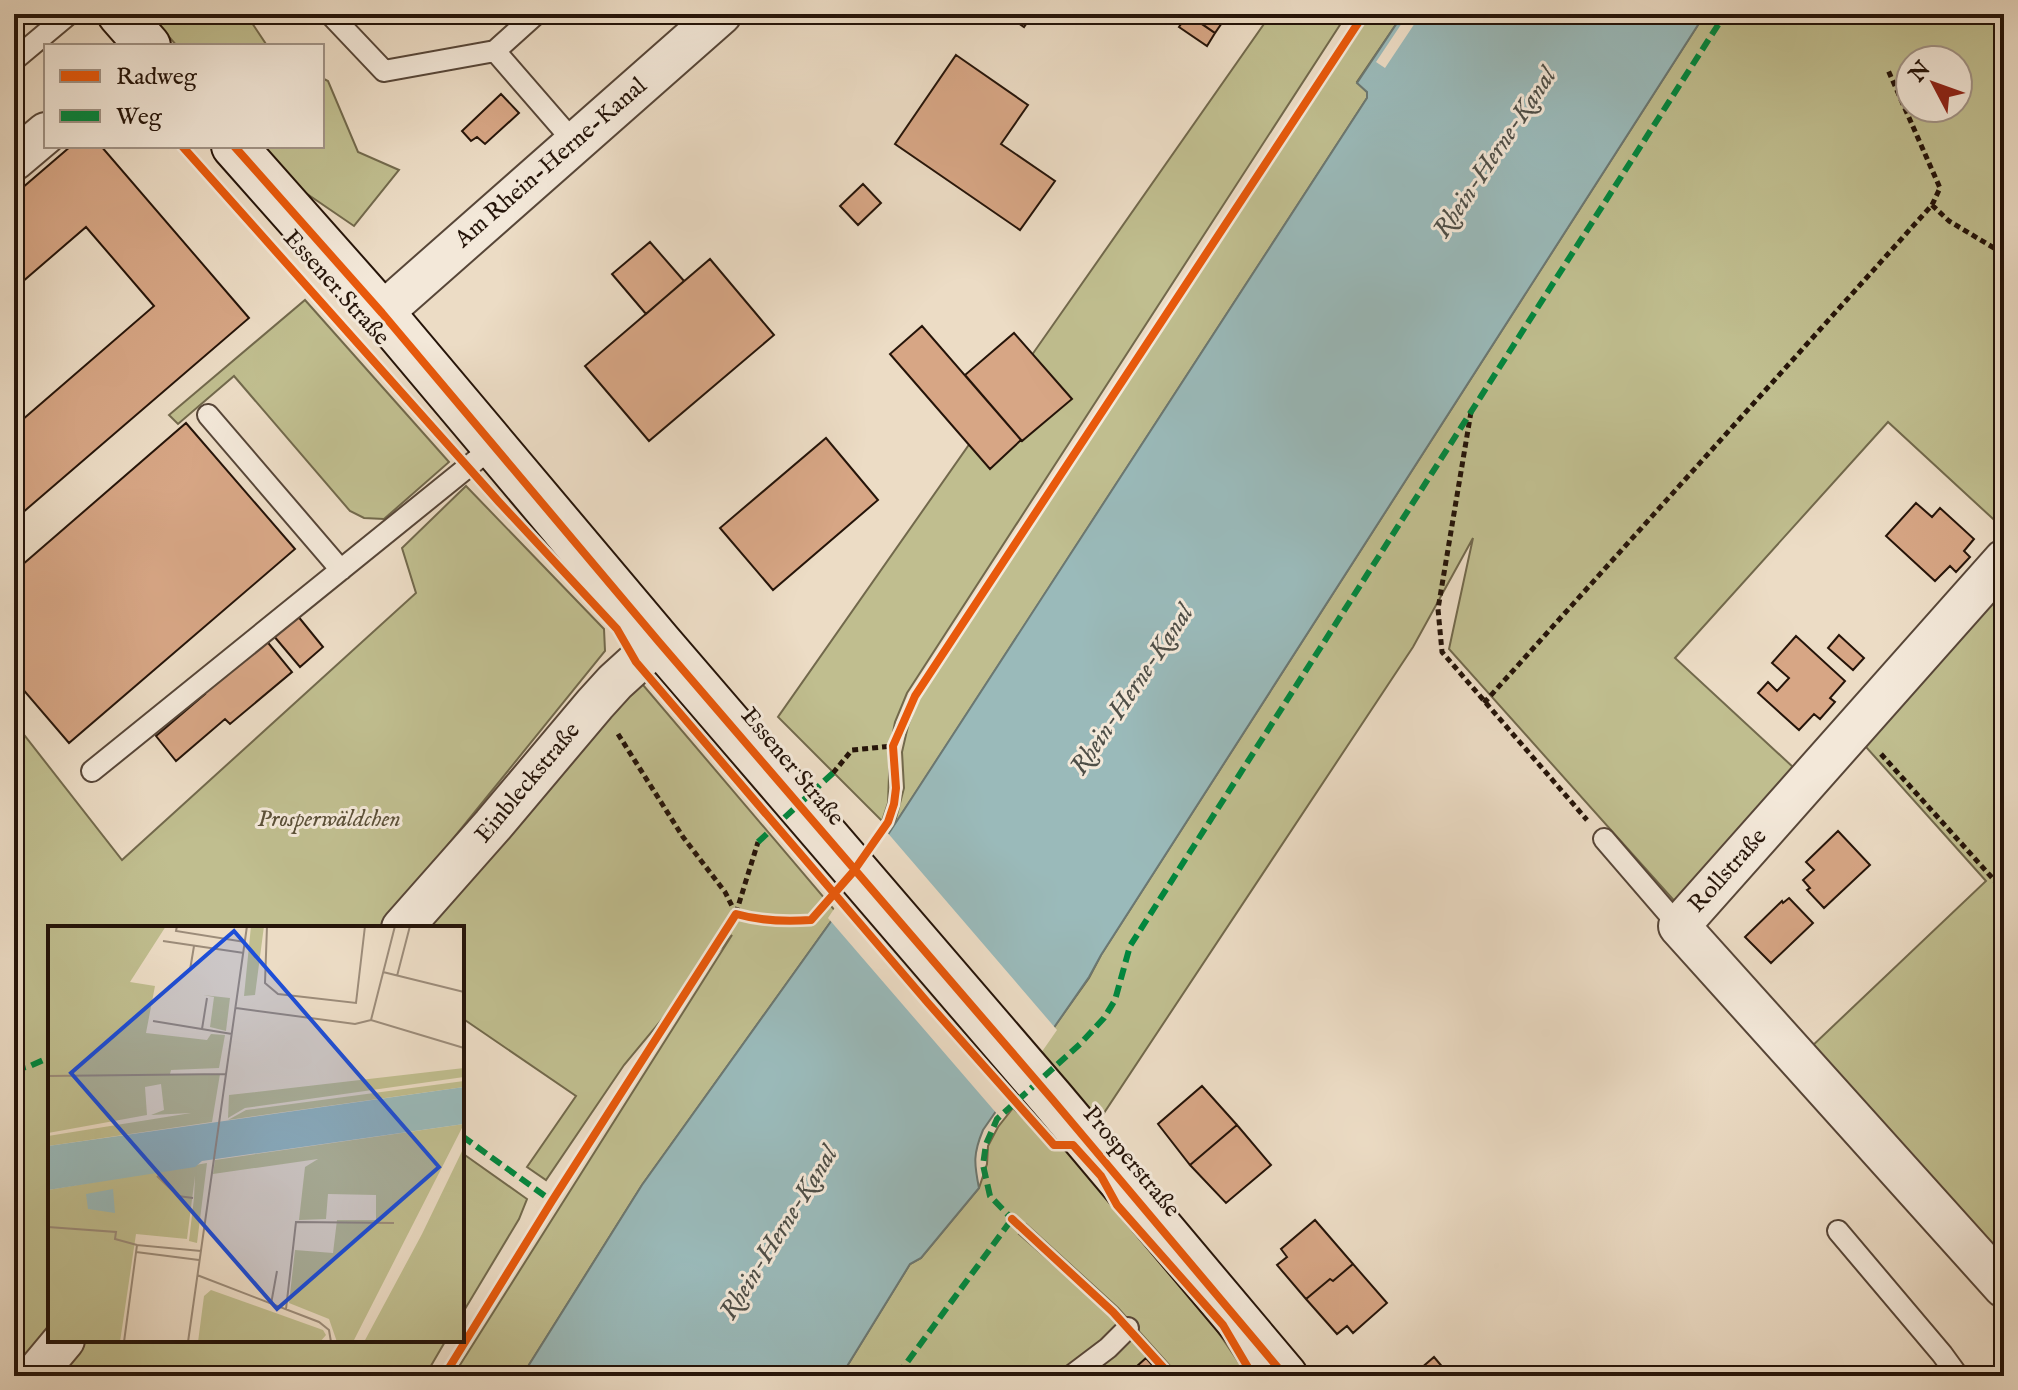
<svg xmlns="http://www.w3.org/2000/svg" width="2018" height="1390" viewBox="0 0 2018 1390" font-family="'IM FELL English',serif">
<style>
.green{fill:#c0be8f;stroke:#72694c;stroke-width:2;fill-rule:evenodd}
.water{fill:#9ababa;stroke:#6b7873;stroke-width:2}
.pier{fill:#ecdcc5}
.building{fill:#d7a685;stroke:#251409;stroke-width:2}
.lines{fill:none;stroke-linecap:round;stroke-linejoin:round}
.lane-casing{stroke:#574638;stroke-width:24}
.street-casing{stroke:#574638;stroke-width:44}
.secondary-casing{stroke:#251409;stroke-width:48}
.path{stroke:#251409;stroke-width:5;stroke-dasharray:6 4;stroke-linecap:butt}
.lane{stroke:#f3e8d9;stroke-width:20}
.street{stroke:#f3e8d9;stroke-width:40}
.secondary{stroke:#f3e8d9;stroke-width:44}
.quiet{stroke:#00873e;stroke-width:6;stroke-dasharray:12 6;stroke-linecap:butt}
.cycleway-casing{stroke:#f3e8d9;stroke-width:13}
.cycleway{stroke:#e8590c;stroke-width:8}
.labels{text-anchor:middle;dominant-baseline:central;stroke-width:6;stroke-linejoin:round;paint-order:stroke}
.street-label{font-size:24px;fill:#251409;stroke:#f3e8d9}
.park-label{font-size:24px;font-style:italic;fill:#5b5038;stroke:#f3e8d9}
.water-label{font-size:26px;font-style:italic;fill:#4e4e47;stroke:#f3e8d9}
.inset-road{fill:none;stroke:#9c8c7a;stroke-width:2}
.view{fill:#1d4ed8;fill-opacity:0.15;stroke:#1d4ed8;stroke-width:4}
.inset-edge{fill:none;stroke:#251409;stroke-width:4}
</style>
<rect width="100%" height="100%" fill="#ecdcc5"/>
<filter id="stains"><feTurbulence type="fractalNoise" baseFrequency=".0025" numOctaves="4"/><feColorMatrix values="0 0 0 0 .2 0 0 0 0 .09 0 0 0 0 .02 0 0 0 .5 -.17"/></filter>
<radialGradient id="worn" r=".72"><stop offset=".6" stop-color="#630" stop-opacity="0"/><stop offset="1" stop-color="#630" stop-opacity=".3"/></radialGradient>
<path class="green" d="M149,14H246L266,44L269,46H177Z
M1271,14H1347L907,693L895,722L890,748L888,803L882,821L778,717Z
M1370,14H1403L1357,82L1367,92V98L894,826L904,788L902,752L908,726L919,698Z
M1705,14H2004V529L1888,422L1675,658L1794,768L1678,905L1449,649L1473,538L1413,647L1094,1128L1032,1058L1089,978L1101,955ZM1910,60H1958V108H1910Z
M322,78L328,81L358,152L399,170L354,226L297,187L262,146H322Z
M305,300L449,462L384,519L364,518L350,511L234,376L178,424L169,415Z
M466,486L604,629L605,651L409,893L632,672L837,913L642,1185L522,1376H453L732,935L624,1065L546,1180L527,1167L576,1096L462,1018V928H50V1340H446L425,1376H14V722L122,860L416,593L402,548Z
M2004,539V1260L1810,1048L1986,881L1841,719Z
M1013,1108L1053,1147L1071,1149L1113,1208L1216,1329L1248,1376H1179L1118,1308L1026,1224L1019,1234L1109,1313L1130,1333L1168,1376H841L910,1264L921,1258L979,1188L987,1164L988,1146L998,1127Z
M462,1153L527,1199L519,1219L462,1314Z"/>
<path class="water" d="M1403,14H1705L1101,955L1089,977L983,1130C973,1154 974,1163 979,1188L921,1258L910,1264L841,1376H522L642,1185L837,913L1367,98V92L1357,83Z"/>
<path class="pier" d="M1408,14H1421L1385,68L1376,62Z
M886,831L1057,1030L998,1115L828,918Z"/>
<path class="building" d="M1005,14H1033L1024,27Z
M1187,14H1228L1215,33Z
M1188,14L1215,33L1207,46L1179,27Z
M956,55L1028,105L1001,144L1055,181L1020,230L895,144Z
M501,94L519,113L485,144L477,137L471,141L462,131Z
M71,146H101L249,318L14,520V427L154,306L86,227L14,289V195Z
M863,184L881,203L858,225L840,206Z
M650,242L684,281L646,314L612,274Z
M710,259L774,335L649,441L585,366Z
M922,326L1021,440L990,469L890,354Z
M1014,333L1072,399L1022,441L965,375Z
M186,423L295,549L69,743L14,679V572Z
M826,438L878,500L773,590L720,528Z
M1916,503L1932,517L1940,508L1974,539L1964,551L1970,557L1956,572L1950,566L1935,581L1886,536Z
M297,615L323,647L300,667L273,635Z
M1839,635L1864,658L1853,670L1828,648Z
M1796,636L1845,681L1830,698L1835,702L1820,719L1814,714L1799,730L1758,693L1768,682L1777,691L1789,678L1772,663Z
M265,639L292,672L230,724L225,719L176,761L156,736L205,694L203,691Z
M1838,831L1870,865L1824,908L1807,890L1810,888L1803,880L1814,870L1806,862Z
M1789,898L1813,923L1771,963L1745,937L1782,901L1783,903Z
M1202,1086L1237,1125L1190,1165L1158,1124Z
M1237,1125L1271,1165L1226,1203L1190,1165Z
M1315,1220L1353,1264L1333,1281L1330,1279L1306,1299L1277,1265L1287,1257L1281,1249Z
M1353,1264L1387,1303L1353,1333L1347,1326L1337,1334L1306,1299L1330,1279L1333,1281Z
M1434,1357L1450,1376H1412Z
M1146,1358L1162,1376H1126Z"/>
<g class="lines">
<g class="lane-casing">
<path id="lane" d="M330,14L384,71L495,51L536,14
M495,51L574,142
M14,60L69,14
M208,415L341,570
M92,771L495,445
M1604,839L1679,926
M1838,1231L1942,1354L1958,1376
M1071,1376L1108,1348L1128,1328"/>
</g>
<g class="street-casing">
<path id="street" d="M14,160L46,133
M382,313L721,14
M2004,560L1679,926L2004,1287
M402,928L493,825L595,704L615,682L659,642
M34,1376L64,1340"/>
</g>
<g class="secondary-casing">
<path id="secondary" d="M120,14L148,46
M234,146L382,313L659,642L1052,1099L1285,1376"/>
</g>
<path class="path" d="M1932,205L1949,221L2004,254
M1471,412L1438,609L1442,652L1587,820
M1484,703L1932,205L1940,188L1888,70
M618,734L683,837L725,892L736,914
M1881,754L2004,891
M833,773L852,750L893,746
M736,913L758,842"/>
<use href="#lane" class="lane"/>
<use href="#street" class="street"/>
<use href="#secondary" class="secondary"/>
<path class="quiet" d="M758,842L833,773
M14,1070L30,1066L50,1057
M462,1136L552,1201
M1015,1222L990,1196L983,1165L986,1144L997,1119L1080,1044L1104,1018L1115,1000L1130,946L1725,14
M897,1376L1012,1219"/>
<g class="cycleway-casing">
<path id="cycleway" d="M182,146L499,502L617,629L636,662L928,1003L1054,1145H1073L1101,1176L1117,1205L1223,1325L1253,1376
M234,146L382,313L659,642L1052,1099L1285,1376
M1012,1219L1113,1312L1171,1376
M444,1376L552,1201L736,914C761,921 784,922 811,920L853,872L888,822L894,804L896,788L893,746L915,696L1364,14"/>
</g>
<use href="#cycleway" class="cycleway"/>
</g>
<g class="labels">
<g class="street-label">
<text transform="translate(551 163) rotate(-41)">Am Rhein-Herne-Kanal</text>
<text transform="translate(336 288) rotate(48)">Essener Straße</text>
<text transform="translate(792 767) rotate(50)">Essener Straße</text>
<text transform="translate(528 783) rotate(-50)">Einbleckstraße</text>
<text transform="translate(1728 871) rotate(-48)">Rollstraße</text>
<text transform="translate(1131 1162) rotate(50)">Prosperstraße</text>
</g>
<g class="park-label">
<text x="329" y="819">Prosperwäldchen</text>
</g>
<g class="water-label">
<text transform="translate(1495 153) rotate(-56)">Rhein-Herne-Kanal</text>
<text transform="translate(1132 690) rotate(-56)">Rhein-Herne-Kanal</text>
<text transform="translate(779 1233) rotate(-58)">Rhein-Herne-Kanal</text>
</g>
</g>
<g transform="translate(48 926)">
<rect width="416" height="416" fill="#ecdcc5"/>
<path d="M0,0H118L82,56L107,60L98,107L159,114L163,108L177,109L171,142L123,144L122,148H172L164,196L0,220V210L143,187L103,189L116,184L113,158L97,161L99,189L0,207ZM203,0H216L207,69L196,70ZM155,69L182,72L178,105L162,101L166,71ZM416,142V151L197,182L180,192L181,169ZM416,155V161L180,194L198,184ZM416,198L305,416H289L281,393L241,377L247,324L285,327L289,294H328V269L280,268L278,293L251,294L257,241L270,233L165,248L167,234ZM416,221V416H316L374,308ZM159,237L149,317L141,315L146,272L147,250L139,313L88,308L72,416H0V264ZM163,364L275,404L278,409L272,416H150L156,370Z" fill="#c0be8f"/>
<path d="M416,161V198L154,235L147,241L0,264V220ZM65,263L67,287L40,283L38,268Z" fill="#9ababa"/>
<path class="inset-road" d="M129,0L128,5L197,16M219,0L217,57L230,68L308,77L317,0M115,15L196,27M142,44L146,20M335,46L416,66M349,50L362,0M188,82L307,98L323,94L416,122M323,94L347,0M105,95L184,108M154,103L159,72M0,150L178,148M109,250L130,270L145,272M0,301L68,306L67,313L89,319M88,326L151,334M149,349L271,396L281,404L283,416M223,378L229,345M238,383L248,296L346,297M76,416L89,319L153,325M140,416L199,0"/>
<path class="view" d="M186,5L391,241L229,383L23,147Z"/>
<rect width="416" height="416" class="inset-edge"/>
</g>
<rect width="2018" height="1390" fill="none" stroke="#ecdcc5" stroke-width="48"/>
<rect x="16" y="16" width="1986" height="1358" fill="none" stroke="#251409" stroke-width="4"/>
<rect x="24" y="24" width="1970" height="1342" fill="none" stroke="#251409" stroke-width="2"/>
<rect x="44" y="44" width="280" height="104" fill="#f3e8d9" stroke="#a19386" stroke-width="2"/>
<rect x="60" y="70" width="40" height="12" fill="#e8590c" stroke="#a19386" stroke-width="2"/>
<text x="116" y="84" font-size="24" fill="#251409">Radweg</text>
<rect x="60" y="110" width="40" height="12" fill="#00873e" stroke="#a19386" stroke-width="2"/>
<text x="116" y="124" font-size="24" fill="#251409">Weg</text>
<g transform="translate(1934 84) rotate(311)"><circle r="38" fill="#f3e8d9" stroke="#a19386" stroke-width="2"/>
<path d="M0-6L14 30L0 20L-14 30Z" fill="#8f2418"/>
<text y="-12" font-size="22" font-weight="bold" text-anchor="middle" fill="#251409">N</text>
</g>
<rect width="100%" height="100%" filter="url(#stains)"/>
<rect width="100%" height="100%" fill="url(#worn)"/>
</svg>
